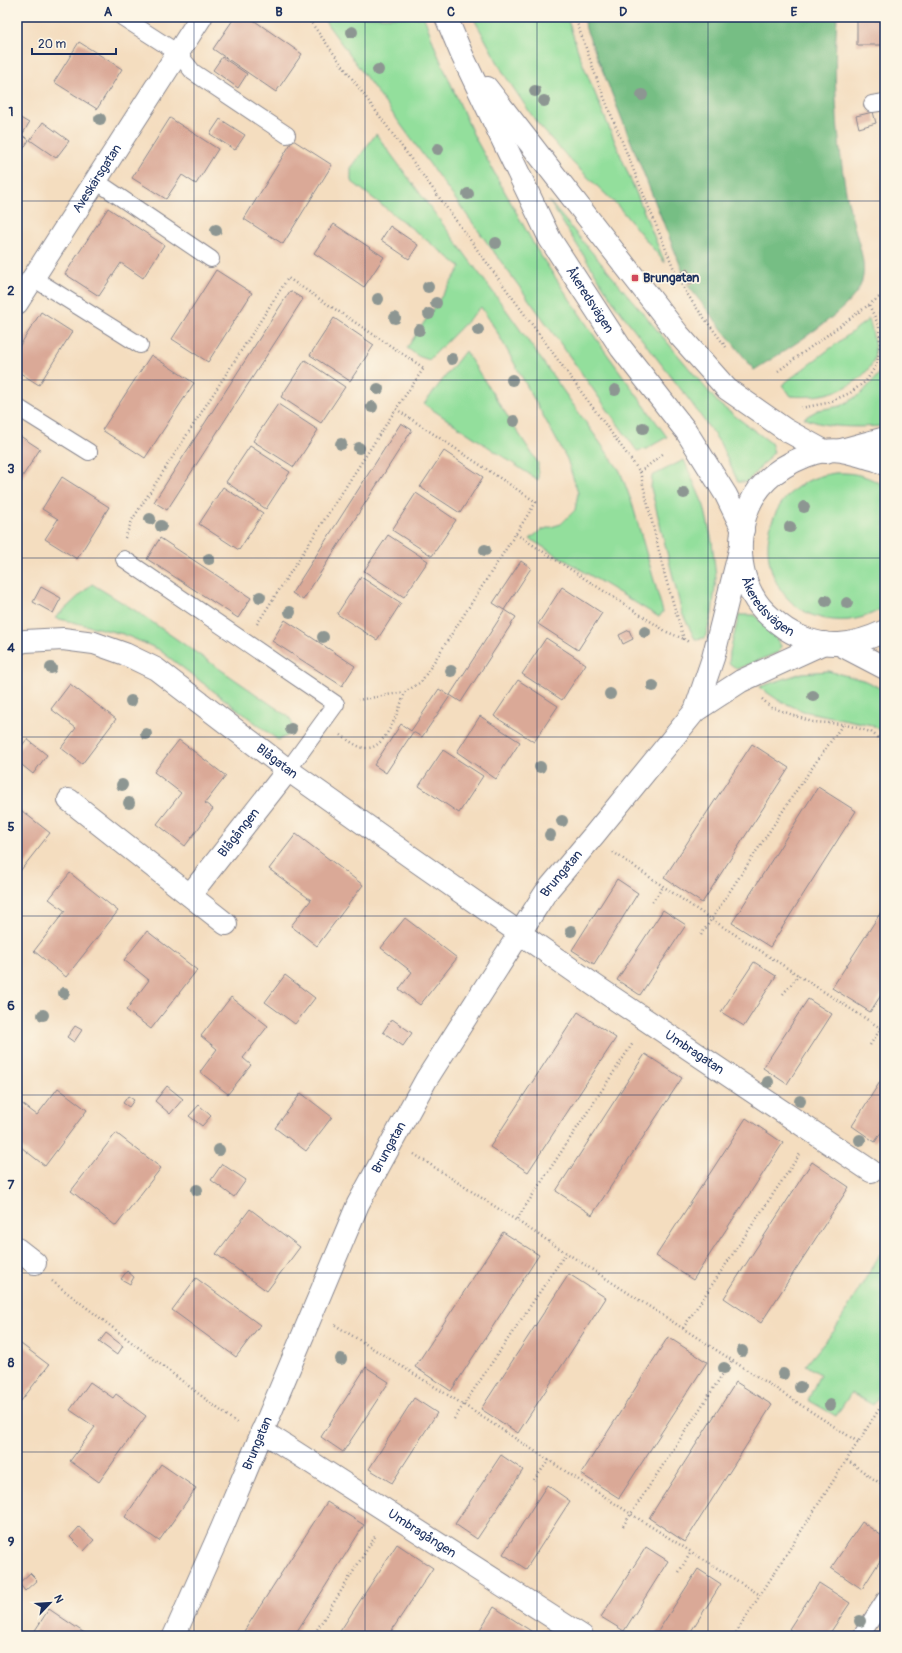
<svg xmlns="http://www.w3.org/2000/svg" width="902" height="1653" viewBox="0 0 902 1653" font-family="Pangolin,sans-serif">
<style>
.green{fill:#93df9c;stroke:#57877d}
.forest{fill:#76be84;stroke:#487671}
.building{fill:#daa997}
.lines{fill:none;stroke-linecap:round;stroke-linejoin:round}
.service-casing{stroke:#88868e;stroke-width:18}
.minor-casing{stroke:#88868e;stroke-width:24}
.tertiary-casing{stroke:#88868e;stroke-width:24}
.path{stroke:#88868e;stroke-width:2.5;stroke-dasharray:1 3;stroke-linecap:butt}
.service{stroke:#fff;stroke-width:16}
.minor{stroke:#fff;stroke-width:22}
.tertiary{stroke:#fff;stroke-width:22}
.tree{fill:#8d9692}
.grid{fill:none;stroke:#1b2f5e;stroke-width:1;stroke-opacity:0.55}
.poi-dot{fill:#d1495b;stroke:#fcf5e5;stroke-width:1.5}
.labels{text-anchor:middle;dominant-baseline:central;stroke-width:3.5;stroke-linejoin:round;paint-order:stroke}
.street-label{font-size:13px;fill:#1b2f5e;stroke:#fcf5e5}
.poi-label{font-size:13px;font-weight:bold;fill:#1b2f5e;stroke:#fcf5e5;text-anchor:start}
.neatline{fill:none;stroke:#1b2f5e;stroke-width:1.5}
.grid-label{font-size:13px;text-anchor:middle;font-weight:bold;fill:#1b2f5e}
</style>
<rect width="100%" height="100%" fill="#fcf5e5"/>
<filter id="ink" filterUnits="userSpaceOnUse"><feTurbulence type="fractalNoise" baseFrequency=".025" numOctaves="2"/><feDisplacementMap in="SourceGraphic" scale="8" xChannelSelector="R" yChannelSelector="G"/><feConvolveMatrix kernelMatrix="1 2 1 2 8 2 1 2 1" color-interpolation-filters="sRGB"/></filter>
<filter id="wash" filterUnits="userSpaceOnUse"><feTurbulence type="fractalNoise" baseFrequency=".012" numOctaves="4" result="noise"/><feDisplacementMap in="SourceGraphic" scale="16" xChannelSelector="R" yChannelSelector="G"/><feGaussianBlur stdDeviation="0.9" result="paint"/><feColorMatrix in="noise" values="0 0 0 0 0 0 0 0 0 0 0 0 0 0 0 0 0 1.4 0 .05"/><feComposite in="paint" operator="in"/></filter>
<g filter="url(#wash)">
<rect width="100%" height="100%" fill="#f4ddbf"/>
<path class="green" d="M322,17H424L438,55L474,136L537,250L597,340L667,437L646,449L637,451L543,319Z
M473,17H567L580,57L665,263L617,205L573,163L537,123L504,74Z
M376,134L507,311L620,471L632,503L663,612L659,617L530,539L541,530L561,524L575,510L578,493L567,459L496,330L481,307L429,360L418,356L407,348L461,267L351,181V168Z
M549,201L719,404L771,443L774,452L747,482H738L720,443L690,401L616,306Z
M885,305V329L878,312Z
M869,319C872,330 878,352 873,362C858,390 820,399 791,396L782,385Z
M465,351L538,463V480L424,404Z
M885,353V426C858,427 829,429 804,418L818,410L841,406L862,393L878,375Z
M684,460L704,506L712,541L716,578L712,614L705,638L695,639L682,613L651,488L652,476Z
M835,473C853,472 870,476 885,487V606C870,617 852,622 833,620C749,612 743,485 835,473Z
M92,584L136,611L289,717L293,725L287,736L278,740L158,649L123,634L55,618Z
M739,615H755L776,638L781,646L779,652L737,669L729,663L730,652Z
M828,671L863,680L885,690V734L872,725L803,711L778,700L759,687L802,673Z
M885,1246V1386L873,1405L851,1393L836,1416L808,1400L820,1374L806,1365L834,1331Z"/>
<path class="forest" d="M584,17H837C833,74 836,136 846,192C849,207 853,222 857,237C861,251 866,266 862,281C856,309 779,354 754,370L689,287L586,29Z"/>
<g id="blocks">
<path class="building" d="M235,17H249L302,54L276,92L213,49Z
M857,17H885V45H857Z
M79,42L122,69L97,109L54,82Z
M222,57L247,74L238,88L213,70Z
M873,112L876,123L859,128L856,116Z
M17,116L29,123L22,135L29,140L17,159Z
M170,118L218,149L196,184L182,175L166,199L132,178Z
M220,119L245,135L235,150L210,134Z
M43,122L69,141L56,158L30,140Z
M293,140L332,165L283,244L244,219Z
M108,208L164,245L143,278L121,263L99,296L65,274Z
M334,224L384,257L364,287L314,253Z
M390,226L418,245L409,259L381,240Z
M687,269L695,281L689,285L681,273Z
M216,270L252,293L208,362L172,339Z
M290,291L303,299L167,510L154,502Z
M41,312L72,332L39,385L17,371V350Z
M334,318L374,345L350,381L310,355Z
M151,355L194,383L145,458L102,430Z
M305,360L345,387L321,423L281,397Z
M278,404L318,430L294,467L253,441Z
M401,423L412,430L303,600L292,593Z
M17,434L40,449L17,485Z
M250,446L290,472L266,509L226,482Z
M444,451L483,477L460,513L420,487Z
M62,477L109,507L77,559L45,539L58,519L42,509Z
M223,487L263,513L239,550L199,524Z
M416,493L456,520L432,556L392,530Z
M388,535L428,561L404,597L364,571Z
M160,538L251,598L238,618L147,559Z
M521,561L531,568L504,610L493,603Z
M361,577L401,603L377,640L337,614Z
M41,587L61,598L53,613L33,602Z
M562,587L602,613L578,650L538,624Z
M505,610L516,617L461,702L450,695Z
M285,620L355,666L342,686L272,641Z
M629,630L633,639L623,644L619,635Z
M546,638L586,664L562,700L522,674Z
M518,680L558,706L534,742L494,716Z
M70,684L116,719L82,764L61,748L76,728L51,709Z
M439,689L450,696L422,737L413,732L386,773L374,765L401,724L411,731Z
M480,716L520,742L496,779L457,752Z
M27,739L47,755L33,774L17,761V752Z
M179,740L226,776L205,803L213,809L185,846L157,824L181,793L154,772Z
M752,744L789,768L702,903L664,878Z
M443,750L483,776L459,813L419,786Z
M818,787L856,811L770,947L732,923Z
M17,807L50,833L17,875Z
M296,834L363,885L317,946L291,926L311,900L269,869Z
M70,873L118,911L66,977L34,951L65,911L49,899Z
M617,879L638,893L594,964L572,950Z
M885,906V989L870,1012L832,988Z
M663,910L686,925L640,995L617,980Z
M405,918L457,958L420,1005L399,989L412,972L381,948Z
M147,931L197,970L151,1029L126,1010L149,980L124,960Z
M754,962L776,976L744,1026L721,1012Z
M285,975L315,998L295,1024L265,1002Z
M231,997L268,1026L243,1058L251,1065L228,1094L200,1072L217,1049L201,1036Z
M808,999L832,1014L787,1084L763,1068Z
M578,1012L616,1038L528,1172L490,1147Z
M392,1019L412,1033L403,1046L383,1032Z
M75,1026L82,1030L74,1042L67,1037Z
M645,1054L682,1078L592,1215L556,1191Z
M885,1074V1127L875,1142L852,1126Z
M167,1086L183,1099L170,1114L155,1101Z
M58,1088L87,1110L45,1166L17,1144L20,1139L17,1136V1100L37,1115Z
M301,1093L332,1117L306,1151L275,1128Z
M128,1096L134,1100L129,1107L123,1103Z
M199,1105L211,1116L202,1126L189,1116Z
M746,1118L783,1143L693,1280L656,1256Z
M116,1133L161,1168L116,1226L71,1191Z
M812,1162L849,1187L761,1323L724,1298Z
M222,1164L246,1180L234,1197L211,1180Z
M250,1209L300,1247L267,1291L216,1254Z
M503,1232L539,1255L451,1391L415,1367Z
M127,1271L134,1277L130,1284L121,1279Z
M569,1274L606,1298L518,1433L481,1409Z
M196,1278L260,1325L236,1357L172,1310Z
M106,1333L123,1346L117,1355L99,1342Z
M668,1337L707,1362L619,1498L581,1474Z
M17,1341L49,1365L21,1401L17,1397Z
M366,1367L389,1382L343,1452L321,1437Z
M90,1382L113,1398L116,1394L146,1416L99,1482L70,1461L95,1427L70,1410Z
M736,1382L772,1405L685,1542L649,1518Z
M414,1398L437,1413L392,1483L369,1469Z
M501,1455L523,1470L477,1539L455,1524Z
M161,1464L196,1488L159,1541L125,1517Z
M547,1485L570,1501L526,1569L503,1554Z
M327,1502L364,1525L294,1636H241Z
M862,1522L885,1538V1553L862,1589L831,1568Z
M79,1527L94,1540L84,1551L70,1537Z
M397,1544L433,1568L388,1636H337Z
M646,1547L668,1561L624,1631L601,1617Z
M698,1569L721,1584L688,1636H655Z
M30,1573L37,1580L25,1591L19,1583Z
M819,1583L850,1603L828,1636H800L789,1629Z
M494,1607L531,1631L528,1636H476Z
M49,1609L86,1634L85,1636L32,1635Z"/>
</g>
</g>
<g filter="url(#ink)">
<use href="#blocks" fill-opacity="0" stroke="#88868e" stroke-width="1"/>
<g class="lines">
<g class="service-casing">
<path id="service" d="M122,17L178,53L193,72L287,135
M872,104L885,102
M96,181L211,259
M33,278L140,345
M17,407L89,452
M124,559L336,704L288,770
M861,1636L885,1599"/>
</g>
<g class="minor-casing">
<g id="minor">
<path id="s1" d="M17,303L201,17"/>
<path d="M841,450L885,438"/>
<path id="s2" d="M17,643L25,641L63,639L94,643L125,654L156,669L288,770L415,860L594,985L871,1171"/>
<path d="M695,711L713,658L740,550"/>
<path d="M69,800L226,924"/>
<path id="s3" d="M190,895L288,770"/>
<path d="M17,1249L35,1263"/>
<path id="s4" d="M262,1431L582,1636"/>
<path id="s5" d="M174,1636L222,1528L358,1204L426,1080L546,892L594,835L695,711L741,681L824,643"/>
</g>
</g>
<g class="tertiary-casing">
<g id="tertiary">
<path id="s6" d="M446,17L462,55L550,239L621,348L686,431L726,495L743,530"/>
<path d="M487,88L679,335L727,389L786,430L826,452"/>
<path id="s7" d="M885,464C879,460 872,459 865,457C857,455 849,452 842,451C831,449 816,452 806,456C791,462 778,469 767,480C736,510 733,565 756,601C762,610 771,618 779,624C795,637 818,645 839,644C855,643 870,638 885,631"/>
<path d="M839,644L885,668"/>
</g>
</g>
<path class="path" d="M307,17L640,472L665,576L684,639L690,643
M575,17L599,85L678,279L693,303L726,347
M778,371L885,293
M801,408L827,403L850,393L866,381L877,364L880,344L879,326L869,305
M640,472L664,453
M516,534L667,632L684,639
M125,538L132,520L288,278L424,368L396,409L536,502L421,682L405,692L358,700
M257,624L396,409
M762,699L771,707L812,722L843,724L871,732L885,743
M341,735C348,740 359,749 368,748C387,747 399,708 405,693
M613,852L711,919L885,1031
M652,902L663,887
M701,935L800,785L843,724
M783,994L799,975
M870,1045L885,1022
M414,1154L858,1442
M517,1219L633,1043
M52,1281L238,1424
M335,1325L464,1405L631,1514L760,1595
M683,1328L800,1154
M454,1419L566,1253
M847,1460L885,1487
M534,1480L549,1460
M623,1526L732,1360
M679,1572L691,1552
M313,1636L376,1535
M734,1636L885,1400"/>
<use href="#service" class="service"/>
<use href="#minor" class="minor"/>
<use href="#tertiary" class="tertiary"/>
</g>
<g class="tree">
<circle cx="352" cy="32" r="6"/>
<circle cx="378" cy="70" r="6"/>
<circle cx="535" cy="91" r="6"/>
<circle cx="642" cy="95" r="6"/>
<circle cx="544" cy="101" r="6"/>
<circle cx="100" cy="119" r="6"/>
<circle cx="438" cy="149" r="6"/>
<circle cx="468" cy="194" r="6"/>
<circle cx="216" cy="230" r="6"/>
<circle cx="496" cy="243" r="6"/>
<circle cx="428" cy="287" r="6"/>
<circle cx="378" cy="299" r="6"/>
<circle cx="436" cy="303" r="6"/>
<circle cx="429" cy="314" r="6"/>
<circle cx="395" cy="318" r="6"/>
<circle cx="419" cy="330" r="6"/>
<circle cx="478" cy="330" r="6"/>
<circle cx="452" cy="359" r="6"/>
<circle cx="512" cy="380" r="6"/>
<circle cx="378" cy="389" r="6"/>
<circle cx="615" cy="390" r="6"/>
<circle cx="372" cy="407" r="6"/>
<circle cx="514" cy="421" r="6"/>
<circle cx="643" cy="428" r="6"/>
<circle cx="341" cy="444" r="6"/>
<circle cx="359" cy="448" r="6"/>
<circle cx="684" cy="493" r="6"/>
<circle cx="804" cy="507" r="6"/>
<circle cx="150" cy="519" r="6"/>
<circle cx="161" cy="526" r="6"/>
<circle cx="790" cy="527" r="6"/>
<circle cx="485" cy="550" r="6"/>
<circle cx="209" cy="559" r="6"/>
<circle cx="260" cy="597" r="6"/>
<circle cx="826" cy="601" r="6"/>
<circle cx="847" cy="603" r="6"/>
<circle cx="290" cy="612" r="6"/>
<circle cx="645" cy="632" r="6"/>
<circle cx="323" cy="637" r="6"/>
<circle cx="51" cy="668" r="6"/>
<circle cx="451" cy="671" r="6"/>
<circle cx="653" cy="686" r="6"/>
<circle cx="610" cy="694" r="6"/>
<circle cx="813" cy="696" r="6"/>
<circle cx="131" cy="701" r="6"/>
<circle cx="291" cy="729" r="6"/>
<circle cx="146" cy="734" r="6"/>
<circle cx="540" cy="767" r="6"/>
<circle cx="122" cy="785" r="6"/>
<circle cx="129" cy="803" r="6"/>
<circle cx="562" cy="821" r="6"/>
<circle cx="550" cy="835" r="6"/>
<circle cx="571" cy="931" r="6"/>
<circle cx="64" cy="993" r="6"/>
<circle cx="43" cy="1015" r="6"/>
<circle cx="768" cy="1082" r="6"/>
<circle cx="800" cy="1101" r="6"/>
<circle cx="860" cy="1140" r="6"/>
<circle cx="219" cy="1150" r="6"/>
<circle cx="197" cy="1190" r="6"/>
<circle cx="742" cy="1351" r="6"/>
<circle cx="341" cy="1359" r="6"/>
<circle cx="724" cy="1368" r="6"/>
<circle cx="783" cy="1374" r="6"/>
<circle cx="800" cy="1387" r="6"/>
<circle cx="830" cy="1405" r="6"/>
<circle cx="860" cy="1621" r="6"/>
</g>
</g>
<path class="grid" d="M194,17V1636M365,17V1636M537,17V1636M708,17V1636M17,201H885M17,380H885M17,558H885M17,737H885M17,916H885M17,1095H885M17,1273H885M17,1452H885"/>
<rect class="poi-dot" x="631" y="274" width="8" height="8" rx="2"/>
<g class="labels">
<g class="street-label">
<text stroke="none"><textPath href="#s1" startOffset="148">Aveskärsgatan</textPath></text>
<text stroke="none"><textPath href="#s6" startOffset="318">Åkeredsvägen</textPath></text>
<text stroke="none"><textPath href="#s7" startOffset="270">Åkeredsvägen</textPath></text>
<text stroke="none"><textPath href="#s2" startOffset="297">Blågatan</textPath></text>
<text stroke="none"><textPath href="#s3" startOffset="79">Blågången</textPath></text>
<text stroke="none"><textPath href="#s5" startOffset="858">Brungatan</textPath></text>
<text stroke="none"><textPath href="#s2" startOffset="806">Umbragatan</textPath></text>
<text stroke="none"><textPath href="#s5" startOffset="534">Brungatan</textPath></text>
<text stroke="none"><textPath href="#s5" startOffset="210">Brungatan</textPath></text>
<text stroke="none"><textPath href="#s4" startOffset="190">Umbragången</textPath></text>
</g>
<g class="poi-label">
<text x="643" y="278">Brungatan</text>
</g>
</g>
<rect width="902" height="1653" fill="none" stroke="#fcf5e5" stroke-width="44"/>
<g transform="translate(50 1603) rotate(65)" stroke="#fcf5e5" stroke-width="3" paint-order="stroke">
<path d="M0-3L7 15L0 10L-7 15Z" fill="#1b2f5e"/>
<text y="-6" font-size="11" font-weight="bold" text-anchor="middle" fill="#1b2f5e">N</text>
</g>
<path d="M32 48v6h84v-6" fill="none" stroke="#1b2f5e" stroke-width="2"/>
<text x="38" y="48" font-size="12" fill="#1b2f5e" stroke="#fcf5e5" stroke-width="3" paint-order="stroke">20 m</text>
<rect x="22" y="22" width="858" height="1609" class="neatline"/>
<g class="grid-label">
<text x="108" y="16">A</text>
<text x="279" y="16">B</text>
<text x="451" y="16">C</text>
<text x="623" y="16">D</text>
<text x="794" y="16">E</text>
<text x="11" y="116">1</text>
<text x="11" y="295">2</text>
<text x="11" y="473">3</text>
<text x="11" y="652">4</text>
<text x="11" y="831">5</text>
<text x="11" y="1010">6</text>
<text x="11" y="1189">7</text>
<text x="11" y="1367">8</text>
<text x="11" y="1546">9</text>
</g>
</svg>
